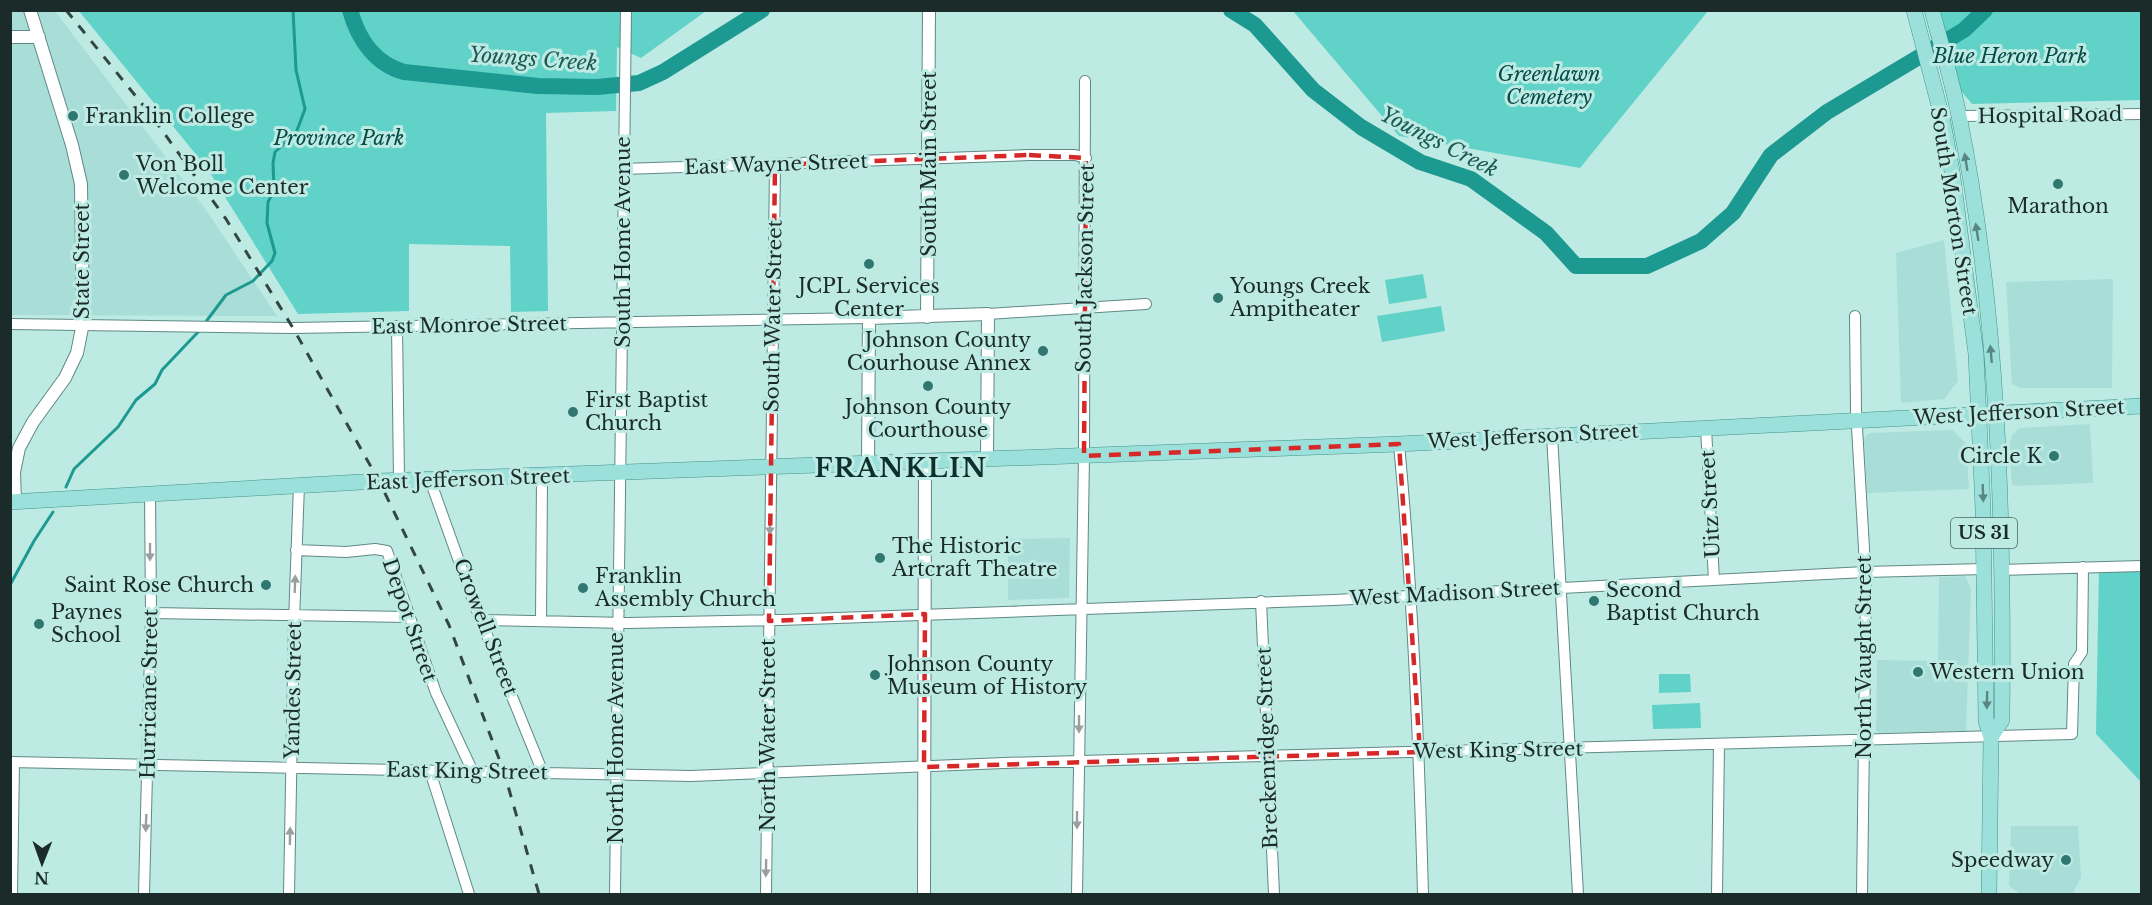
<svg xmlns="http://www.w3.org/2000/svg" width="2152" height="905" viewBox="0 0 2152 905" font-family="'Libre Baskerville',serif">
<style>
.built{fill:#a9ded8}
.green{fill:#60d2c8}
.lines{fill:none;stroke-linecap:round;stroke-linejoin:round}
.stream{stroke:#1c9990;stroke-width:3}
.river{stroke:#1c9990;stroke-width:16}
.minor-casing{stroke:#5f8984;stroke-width:12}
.tertiary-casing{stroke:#5f8984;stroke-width:14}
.primary-casing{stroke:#42948c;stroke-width:16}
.minor{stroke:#fff;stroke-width:10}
.tertiary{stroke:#fff;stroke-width:12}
.primary{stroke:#9be0da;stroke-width:15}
.rail{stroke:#324744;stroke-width:3;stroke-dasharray:10 10;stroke-linecap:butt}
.oneway{fill:#5a8682}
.oneway2{fill:#98a09f}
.marked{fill:none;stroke:#d62828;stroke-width:4.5;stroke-dasharray:12 8;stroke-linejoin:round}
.poi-dot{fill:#307771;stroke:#beeae4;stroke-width:2}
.labels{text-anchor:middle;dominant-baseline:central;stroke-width:6;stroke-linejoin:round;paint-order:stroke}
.shield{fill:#beeae4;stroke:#4b6461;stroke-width:1.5}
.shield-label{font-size:18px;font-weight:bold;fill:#1a2b29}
.park-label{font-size:20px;font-style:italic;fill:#054b46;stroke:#beeae4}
.street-label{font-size:20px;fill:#1a2b29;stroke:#beeae4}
.poi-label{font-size:20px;fill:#1a2b29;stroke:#beeae4;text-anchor:start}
.water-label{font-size:21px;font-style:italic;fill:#1c5a55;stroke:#beeae4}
.district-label{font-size:26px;font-weight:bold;letter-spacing:1.5px;fill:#0d302d;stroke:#beeae4}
</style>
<rect width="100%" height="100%" fill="#beeae4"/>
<path class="built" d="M11,11H55L206,210L277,316L11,315Z
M1944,240L1958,381L1944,399L1901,403L1896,253Z
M2113,279L2112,388H2020L2012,384L2006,282Z
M2090,424L2093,483L2016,486L2012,484L2009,447L2012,435L2019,428Z
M1953,430L1966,444L1969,489L1867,493L1864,439L1869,433Z
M1070,538L1069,598L1008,600V539Z
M1965,576L1971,589L1966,731L1878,733L1876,730L1877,660L1938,661L1939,577Z
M2011,826H2078L2081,877L2073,893H2019L2009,886Z"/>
<path class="green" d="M79,11H706L641,58L617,47L616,111L546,113L548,311L511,312L510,246L409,244V311L298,314L207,168Z
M1293,11H1708L1580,168L1399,136Z
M1935,11H2141V100L1972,104L1957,86Z
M1423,274L1427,298L1389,304L1385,280Z
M1441,306L1445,331L1382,342L1377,316Z
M2141,565V782L2096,734L2099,566Z
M1659,674H1690L1691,692L1659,693Z
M1700,703L1701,728L1653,729L1652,705Z"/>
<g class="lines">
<path class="stream" d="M205,323L226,295L253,281L272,261L275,253L267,223L268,202L274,190L273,163L275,152L296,133L305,109L296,70L293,10
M66,487L74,469L118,427L136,400L155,384L162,370L199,331
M10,585L34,541L53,512"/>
<path class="river" d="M350,10C358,39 375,64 404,72L538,86L597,87L639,83L663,72L762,10
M1231,10L1255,25L1313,90L1361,127L1420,162L1471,179L1546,233L1576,266H1647L1701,241L1733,213L1771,155L1827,112L1964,30L1985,10"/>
<g class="minor-casing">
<path id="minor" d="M1959,116L2142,114
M623,169L1029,155H1075L1086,158
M988,314L1146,304
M1855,316L1856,410L1866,583L1862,894
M10,324L293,328L869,318
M397,326L399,480
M1706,428L1714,580
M1552,435L1578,894
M1399,444C1413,594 1419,744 1423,894
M430,480L474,603L543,773
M296,550L346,552L375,549L387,551L436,693L473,772
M2000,570L2142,566
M1261,601L1274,894
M151,613L408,617
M482,620L628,623L781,620L1334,600L1865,572L1984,569
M541,621L542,477
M10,762L691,776L1004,763L2072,734L2074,664L2082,652L2083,567
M430,771L469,894
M12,894L14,762
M144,894L151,613L150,493
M289,894L294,621L299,485
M615,894L626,10
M766,894L775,165
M1077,894L1084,456L1085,81
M1717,894L1719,744"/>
</g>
<g class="tertiary-casing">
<path id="tertiary" d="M10,37H39
M927,317L929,10
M868,464L869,318L988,314L987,459
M15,501L14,472L19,448L33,422L65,378L77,353L83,323L81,184L72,145L30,10
M924,894L925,462"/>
</g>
<g class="primary-casing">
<path id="primary" d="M1914,10L1942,117L1952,171L1976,354L1983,509L1986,721L1991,737L1989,894
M1932,10C1941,45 1952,80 1959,116C1999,314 2004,519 2002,720L1991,737
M10,502L379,481L1399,444L2142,406"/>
</g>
<use href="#minor" class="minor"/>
<use href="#tertiary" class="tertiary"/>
<use href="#primary" class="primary"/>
<path class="rail" d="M66,10L151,115L226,219L293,328L379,481L449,625L504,772L539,894"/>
</g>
<defs><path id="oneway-solid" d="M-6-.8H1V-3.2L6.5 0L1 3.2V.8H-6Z" transform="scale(1.5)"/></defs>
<g class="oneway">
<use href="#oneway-solid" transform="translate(1966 162) rotate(-99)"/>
<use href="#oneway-solid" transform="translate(1977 232) rotate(-99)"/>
<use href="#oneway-solid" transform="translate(1991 354) rotate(-95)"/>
<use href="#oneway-solid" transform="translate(1983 493) rotate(88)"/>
<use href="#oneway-solid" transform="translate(1987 700) rotate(91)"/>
</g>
<g class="oneway2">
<use href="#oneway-solid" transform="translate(770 526) rotate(91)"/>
<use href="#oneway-solid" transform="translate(150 552) rotate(90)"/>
<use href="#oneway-solid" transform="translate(295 584) rotate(-88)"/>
<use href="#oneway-solid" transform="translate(1079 724) rotate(90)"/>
<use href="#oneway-solid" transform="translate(1077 820) rotate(90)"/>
<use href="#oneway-solid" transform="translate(146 823) rotate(92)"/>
<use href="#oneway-solid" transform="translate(290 836) rotate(-89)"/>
<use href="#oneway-solid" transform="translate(766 868) rotate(91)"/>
</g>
<path class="marked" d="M1029,155L1086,158L1084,456L1399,444L1420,752L924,767L925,614L769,621L775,165Z"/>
<g class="poi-dot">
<circle cx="73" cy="116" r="6"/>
<circle cx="124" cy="175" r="6"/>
<circle cx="2058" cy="184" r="6"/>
<circle cx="869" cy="264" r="6"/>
<circle cx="1218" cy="298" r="6"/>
<circle cx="1043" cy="351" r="6"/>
<circle cx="928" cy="386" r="6"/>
<circle cx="573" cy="412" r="6"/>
<circle cx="2054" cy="456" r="6"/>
<circle cx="880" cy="558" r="6"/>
<circle cx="266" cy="585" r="6"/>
<circle cx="583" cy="588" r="6"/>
<circle cx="1594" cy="601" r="6"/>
<circle cx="39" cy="624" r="6"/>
<circle cx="1918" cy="672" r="6"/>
<circle cx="875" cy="675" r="6"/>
<circle cx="2066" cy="860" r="6"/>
</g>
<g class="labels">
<rect class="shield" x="1951" y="518" width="66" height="30" rx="4.5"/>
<g class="shield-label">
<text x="1984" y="533">US 31</text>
</g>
<g class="park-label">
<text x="2010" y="56">Blue Heron Park</text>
<text x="1549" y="74">Greenlawn<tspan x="1549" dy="23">Cemetery</tspan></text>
<text x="339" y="138">Province Park</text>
</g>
<g class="street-label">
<text transform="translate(2050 115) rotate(-1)">Hospital Road</text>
<text transform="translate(776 164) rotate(-2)">East Wayne Street</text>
<text transform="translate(929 164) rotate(-90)">South Main Street</text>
<text transform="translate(1954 211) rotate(81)">South Morton Street</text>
<text transform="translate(623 242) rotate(-90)">South Home Avenue</text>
<text transform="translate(82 261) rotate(-90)">State Street</text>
<text transform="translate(1085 268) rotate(-89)">South Jackson Street</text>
<text transform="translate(773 316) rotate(-89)">South Water Street</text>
<text transform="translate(469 325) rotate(-1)">East Monroe Street</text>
<text transform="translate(2019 412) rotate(-3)">West Jefferson Street</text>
<text transform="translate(1533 436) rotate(-3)">West Jefferson Street</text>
<text transform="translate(468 479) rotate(-2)">East Jefferson Street</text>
<text transform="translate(1710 504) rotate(-93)">Uitz Street</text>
<text transform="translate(1455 593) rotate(-3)">West Madison Street</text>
<text transform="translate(410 620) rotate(71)">Depot Street</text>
<text transform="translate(486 627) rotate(69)">Crowell Street</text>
<text transform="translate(1864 657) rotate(-90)">North Vaught Street</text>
<text transform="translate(293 690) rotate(-89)">Yandes Street</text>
<text transform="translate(149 694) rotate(-89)">Hurricane Street</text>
<text transform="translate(768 735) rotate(-90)">North Water Street</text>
<text transform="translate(616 738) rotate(-90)">North Home Avenue</text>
<text transform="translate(1267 748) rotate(-92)">Breckenridge Street</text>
<text transform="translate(1498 750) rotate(-1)">West King Street</text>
<text transform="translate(467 771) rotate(1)">East King Street</text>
</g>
<g class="poi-label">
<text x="85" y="116">Franklin College</text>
<text x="136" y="164">Von Boll<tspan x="136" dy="23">Welcome Center</tspan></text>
<text x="2058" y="206" text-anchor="middle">Marathon</text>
<text x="869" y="286" text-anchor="middle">JCPL Services<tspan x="869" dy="23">Center</tspan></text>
<text x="1230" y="286">Youngs Creek<tspan x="1230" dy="23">Ampitheater</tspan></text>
<text x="1031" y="340" text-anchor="end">Johnson County<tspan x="1031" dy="23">Courhouse Annex</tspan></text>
<text x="585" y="400">First Baptist<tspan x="585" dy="23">Church</tspan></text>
<text x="928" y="407" text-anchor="middle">Johnson County<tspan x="928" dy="23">Courthouse</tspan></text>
<text x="2042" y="456" text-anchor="end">Circle K</text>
<text x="892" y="546">The Historic<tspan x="892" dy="23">Artcraft Theatre</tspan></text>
<text x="595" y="576">Franklin<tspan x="595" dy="23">Assembly Church</tspan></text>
<text x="254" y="585" text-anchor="end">Saint Rose Church</text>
<text x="1606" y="590">Second<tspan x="1606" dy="23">Baptist Church</tspan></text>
<text x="51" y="612">Paynes<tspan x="51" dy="23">School</tspan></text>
<text x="887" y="664">Johnson County<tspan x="887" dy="23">Museum of History</tspan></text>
<text x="1930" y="672">Western Union</text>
<text x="2054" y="860" text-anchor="end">Speedway</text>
</g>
<g class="water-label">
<text transform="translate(533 59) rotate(4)">Youngs Creek</text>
<text transform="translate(1439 142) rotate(27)">Youngs Creek</text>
</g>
<g class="district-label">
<text x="901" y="468">FRANKLIN</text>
</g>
</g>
<rect width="2152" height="905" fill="none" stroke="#1a2b29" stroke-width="24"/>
<g transform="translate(42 863) rotate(181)" stroke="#beeae4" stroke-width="4.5" paint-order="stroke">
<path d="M0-4.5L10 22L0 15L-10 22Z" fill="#1a2b29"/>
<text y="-9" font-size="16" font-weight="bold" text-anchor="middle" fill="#1a2b29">N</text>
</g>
</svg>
